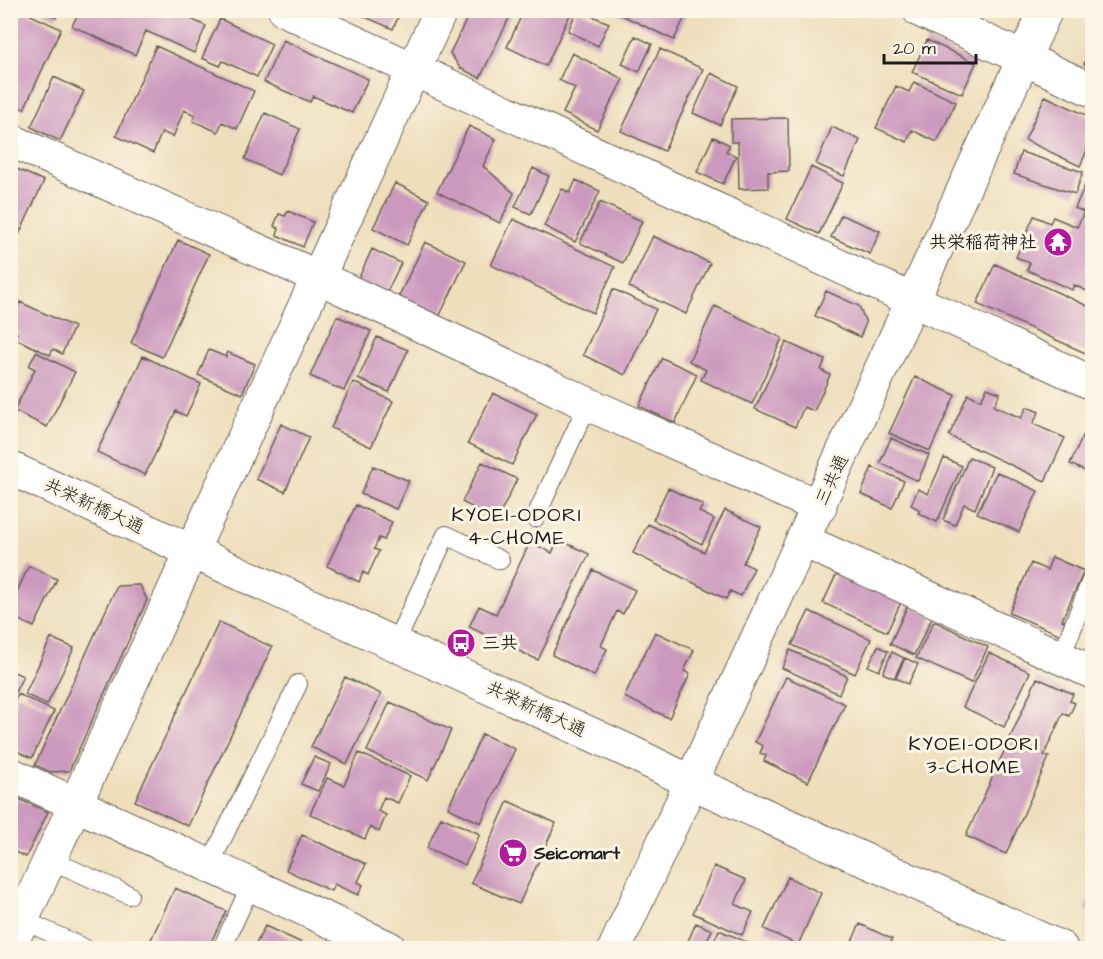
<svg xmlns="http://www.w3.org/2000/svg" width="1103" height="959" viewBox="0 0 1103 959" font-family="'Architects Daughter','Klee One',sans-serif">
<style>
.building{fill:#cb99be}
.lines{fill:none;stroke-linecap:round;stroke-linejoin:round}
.lane-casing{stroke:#666054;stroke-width:20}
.street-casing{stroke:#666054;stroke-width:35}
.secondary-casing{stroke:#666054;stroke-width:35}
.lane{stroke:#fff;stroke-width:18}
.street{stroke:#fff;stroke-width:33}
.secondary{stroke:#fff;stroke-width:33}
.labels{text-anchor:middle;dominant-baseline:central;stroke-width:6;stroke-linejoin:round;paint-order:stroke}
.poi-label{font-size:18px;font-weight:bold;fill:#1c1c1c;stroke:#fcf5e5;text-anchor:start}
.street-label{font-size:18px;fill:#1c1c1c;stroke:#fcf5e5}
.neighbourhood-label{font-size:20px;letter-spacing:1.5px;fill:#1c1c1c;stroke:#fcf5e5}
</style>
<rect width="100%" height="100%" fill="#fcf5e5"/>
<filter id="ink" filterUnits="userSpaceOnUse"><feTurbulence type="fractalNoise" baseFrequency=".0167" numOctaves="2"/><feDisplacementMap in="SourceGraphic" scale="12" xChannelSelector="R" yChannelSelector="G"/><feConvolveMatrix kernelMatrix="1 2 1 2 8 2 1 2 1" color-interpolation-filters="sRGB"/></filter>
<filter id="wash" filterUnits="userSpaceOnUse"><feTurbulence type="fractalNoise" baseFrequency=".008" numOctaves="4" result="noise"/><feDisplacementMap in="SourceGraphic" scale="24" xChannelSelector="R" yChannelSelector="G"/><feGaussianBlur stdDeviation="1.35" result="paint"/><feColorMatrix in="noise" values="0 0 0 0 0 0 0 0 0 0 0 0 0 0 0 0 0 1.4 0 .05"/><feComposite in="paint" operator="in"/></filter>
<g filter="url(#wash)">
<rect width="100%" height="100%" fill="#eedebc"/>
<g id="blocks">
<path class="building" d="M13,10H20L61,29L24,109L10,103Z
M42,10H60L56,18Z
M80,10H172L206,26L194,53L146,31L135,55L72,26Z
M366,10H401L393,29L363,16Z
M471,10H513L480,78L460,68L450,53Z
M524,10H572L546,66L507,47Z
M577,10L609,23L598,46L568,31Z
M611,10H688L674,40Z
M220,19L272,44L257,77L223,61L220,66L202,58Z
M1092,31V68L1084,64L1090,53L1084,50Z
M635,36L652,44L639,72L622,64Z
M283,40L368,79L352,113L313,96L310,102L264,82Z
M927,40L976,63L962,94L912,72Z
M156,46L254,91L237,129L222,122L218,132L193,121L195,115L184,110L173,137L162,132L153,153L116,136Z
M660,49L703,69L664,151L621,131Z
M572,53L623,79L597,130L563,113L575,88L559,80Z
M711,73L738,86L720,125L693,113Z
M54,77L84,91L60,141L31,127Z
M914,82L956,102L937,142L912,130L907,142L876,128L896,86L909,92Z
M1045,96L1092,118V139L1080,166L1025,140Z
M265,113L300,129L279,175L245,159Z
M788,118L789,171L768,172V188L739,189L738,142H731V119Z
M469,126L496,139L483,166L514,193L500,223L437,192Z
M832,127L860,140L844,176L816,164Z
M713,137L730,145L726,151L736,156L723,184L697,172Z
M1021,152L1083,172L1075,194L1014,174Z
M10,166L44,181L16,241L10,239Z
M811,167L843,183L819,234L787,219Z
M533,168L549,176L531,214L515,207Z
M576,180L600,191L575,242L544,226L562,189L570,193Z
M395,183L429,200L407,245L373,228Z
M1085,185L1092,188V293L1074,285L1072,290L1027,270L1030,263L1016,257L1034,216L1050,223L1053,217L1077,227L1084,212L1075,208Z
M600,202L642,221L623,263L580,243Z
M288,211L313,222L303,247L277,235L279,229L274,226L279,214L285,216Z
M841,215L880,231L870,254L831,237Z
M513,219L615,267L593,313L491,265Z
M653,236L710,263L686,314L629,287Z
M178,240L209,254L162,357L131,343Z
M425,242L466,261L439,317L398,298Z
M372,249L401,263L385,296L357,282Z
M995,264L1092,308V356L977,304Z
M613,289L656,309L625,375L583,355Z
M826,291L859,306L866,323L860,337L815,316Z
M10,297L16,300L10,312Z
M20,302L74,327L62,354L53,349L50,355L14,338L17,333L10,330V323Z
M715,306L782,338L752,404L701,380L706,370L689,361Z
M337,316L371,331L344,391L310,376Z
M377,337L408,350L389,392L358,379Z
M786,342L825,360L821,370L830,375L814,411L804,407L795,427L755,409Z
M209,350L226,357L227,352L255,364L242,394L198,375Z
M36,352L75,372L47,427L14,411L35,369L29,366Z
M143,356L201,384L186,416L176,411L145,475L97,452Z
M662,358L697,374L675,423L639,406Z
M915,377L955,395L930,451L889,433Z
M353,382L393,401L371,447L331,428Z
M987,388L1000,393L994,406L1021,418L1027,407L1039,412L1033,424L1065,438L1045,481L949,436L968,394L981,400Z
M493,393L537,414L512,465L468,443Z
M281,424L309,437L285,492L256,479Z
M1084,434L1092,438V474L1070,464Z
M891,438L929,455L918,481L880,463Z
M969,457L992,467L975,509L964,504L955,525L943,520Z
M944,458L962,466L937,522L918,513L920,510L911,505L918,489L928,494Z
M482,462L517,479L497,520L462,502Z
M373,466L409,481L396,509L361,494Z
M872,467L904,481L892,508L861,494Z
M997,472L1038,491L1019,532L977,513Z
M668,488L703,505L699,512L714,519L702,544L653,520Z
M356,505L392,522L384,540L379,538L374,549L379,551L368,575L363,572L359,582L327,566Z
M725,510L761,527L743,563L754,568L741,596L730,591L726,599L633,553L648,524L704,552Z
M558,539L589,554L538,660L469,627L479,606L496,614L530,542L552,553Z
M1052,557L1084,571L1062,620L1067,622L1061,635L1009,613L1031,563L1047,570Z
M29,566L57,579L34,627L10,616V606Z
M593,570L635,590L623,614L617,611L601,646L607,649L594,676L552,655Z
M838,571L902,600L887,632L823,603Z
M140,585L147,600L69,771L50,772L35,765L117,586Z
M908,605L933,616L914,655L890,644Z
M809,611L871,639L855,674L792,645Z
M934,621L988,647L971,683L916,658Z
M219,622L272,647L188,826L135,801Z
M655,632L694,650L684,671L690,674L669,718L624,697Z
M51,638L74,648L47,705L25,694Z
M878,646L888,651L879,671L868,666Z
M790,650L847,676L839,694L782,668Z
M892,652L904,658L894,678L883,673Z
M989,653L1030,672L1004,727L963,707Z
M905,658L918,664L908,684L896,678Z
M10,670L23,676L10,702Z
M345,677L381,694L347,764L311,747Z
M786,677L845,704L808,782L764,761L766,755L760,753L763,746L755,742Z
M1037,678L1073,694L1070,701L1075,703L1069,716L1063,713L1044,755L1049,757L1006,854L966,836Z
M18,694L54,711L32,758L10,748V710Z
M390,702L451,730L428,780L367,751Z
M482,734L515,749L481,823L448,808Z
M359,753L410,776L398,803L384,797L378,811L386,815L379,832L370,827L365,839L310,814L327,778L344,785Z
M314,757L331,764L318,791L301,784Z
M10,795L48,812L26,857L10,850Z
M508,801L556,823L519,904L471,883Z
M441,817L480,834L465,865L427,848Z
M302,835L366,864L358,882L363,885L358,895L334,884L331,891L286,870Z
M714,866L746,880L735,904L753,912L742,935L693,913Z
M788,877L821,893L798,945L764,929Z
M175,888L226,911L208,948H147Z
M1092,894V913L1085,909Z
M696,923L712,930L703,948H685Z
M860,924L892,939L888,948H849Z
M265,926L302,943L300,948H254Z
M719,930L758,947L757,948H711Z"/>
</g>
</g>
<g filter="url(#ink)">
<use href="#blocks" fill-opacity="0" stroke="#666054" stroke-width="1.5"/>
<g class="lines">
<g class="lane-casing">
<path id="lane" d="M535,518L588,404
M395,644L446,535L500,560
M1061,657L1092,578
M51,860L129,895
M209,866L298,684
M23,920L84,948
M222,948L251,885"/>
</g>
<g class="street-casing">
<path id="street" d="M285,10L1092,383
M919,10L1092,90
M10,140L320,278L588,404L820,507
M804,541L1092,672
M10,774L389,948
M10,946L441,10"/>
</g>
<g class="secondary-casing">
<path id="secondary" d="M10,468L630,752L691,782L1061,948
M615,948L1046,10"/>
</g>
<use href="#lane" class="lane"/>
<use href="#street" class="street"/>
<use href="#secondary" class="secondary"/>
</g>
</g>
<defs>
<g id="temple-disc" transform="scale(1.5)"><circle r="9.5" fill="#b5179e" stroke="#fcf5e5"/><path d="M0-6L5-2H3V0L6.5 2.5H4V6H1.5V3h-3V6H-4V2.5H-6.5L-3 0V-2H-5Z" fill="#fff"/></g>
<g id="bus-disc" transform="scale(1.5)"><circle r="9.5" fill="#b5179e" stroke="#fcf5e5"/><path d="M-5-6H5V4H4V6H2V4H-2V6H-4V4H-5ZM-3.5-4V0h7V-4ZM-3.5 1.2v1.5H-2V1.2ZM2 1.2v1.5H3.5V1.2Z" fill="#fff"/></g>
<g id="supermarket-disc" transform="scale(1.5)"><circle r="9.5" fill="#b5179e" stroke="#fcf5e5"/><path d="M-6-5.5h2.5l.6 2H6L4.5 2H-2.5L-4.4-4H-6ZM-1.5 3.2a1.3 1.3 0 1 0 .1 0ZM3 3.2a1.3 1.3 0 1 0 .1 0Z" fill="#fff"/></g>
</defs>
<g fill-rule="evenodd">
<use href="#temple-disc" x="1058" y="242"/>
<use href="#bus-disc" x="461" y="643"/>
<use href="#supermarket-disc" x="513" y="853"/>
</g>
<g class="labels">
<g class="poi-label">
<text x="1037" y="242" text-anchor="end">共栄稲荷神社</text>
<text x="482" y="643">三共</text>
<text x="534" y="853">Seicomart</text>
</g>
<g class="street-label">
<text transform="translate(832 480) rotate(-65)">三共通</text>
<text transform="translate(94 506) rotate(25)">共栄新橋大通</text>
<text transform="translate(536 709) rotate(25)">共栄新橋大通</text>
</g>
<g class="neighbourhood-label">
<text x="517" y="515">KYOEI-ODORI<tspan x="517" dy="23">4-CHOME</tspan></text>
<text x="974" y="744">KYOEI-ODORI<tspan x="974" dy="23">3-CHOME</tspan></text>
</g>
</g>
<rect width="1103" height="959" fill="none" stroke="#fcf5e5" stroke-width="36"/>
<path d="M884 54v9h92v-9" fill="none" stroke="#1c1c1c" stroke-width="3"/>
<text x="893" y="54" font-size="18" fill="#1c1c1c" stroke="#fcf5e5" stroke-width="4.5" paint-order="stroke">20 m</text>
</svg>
